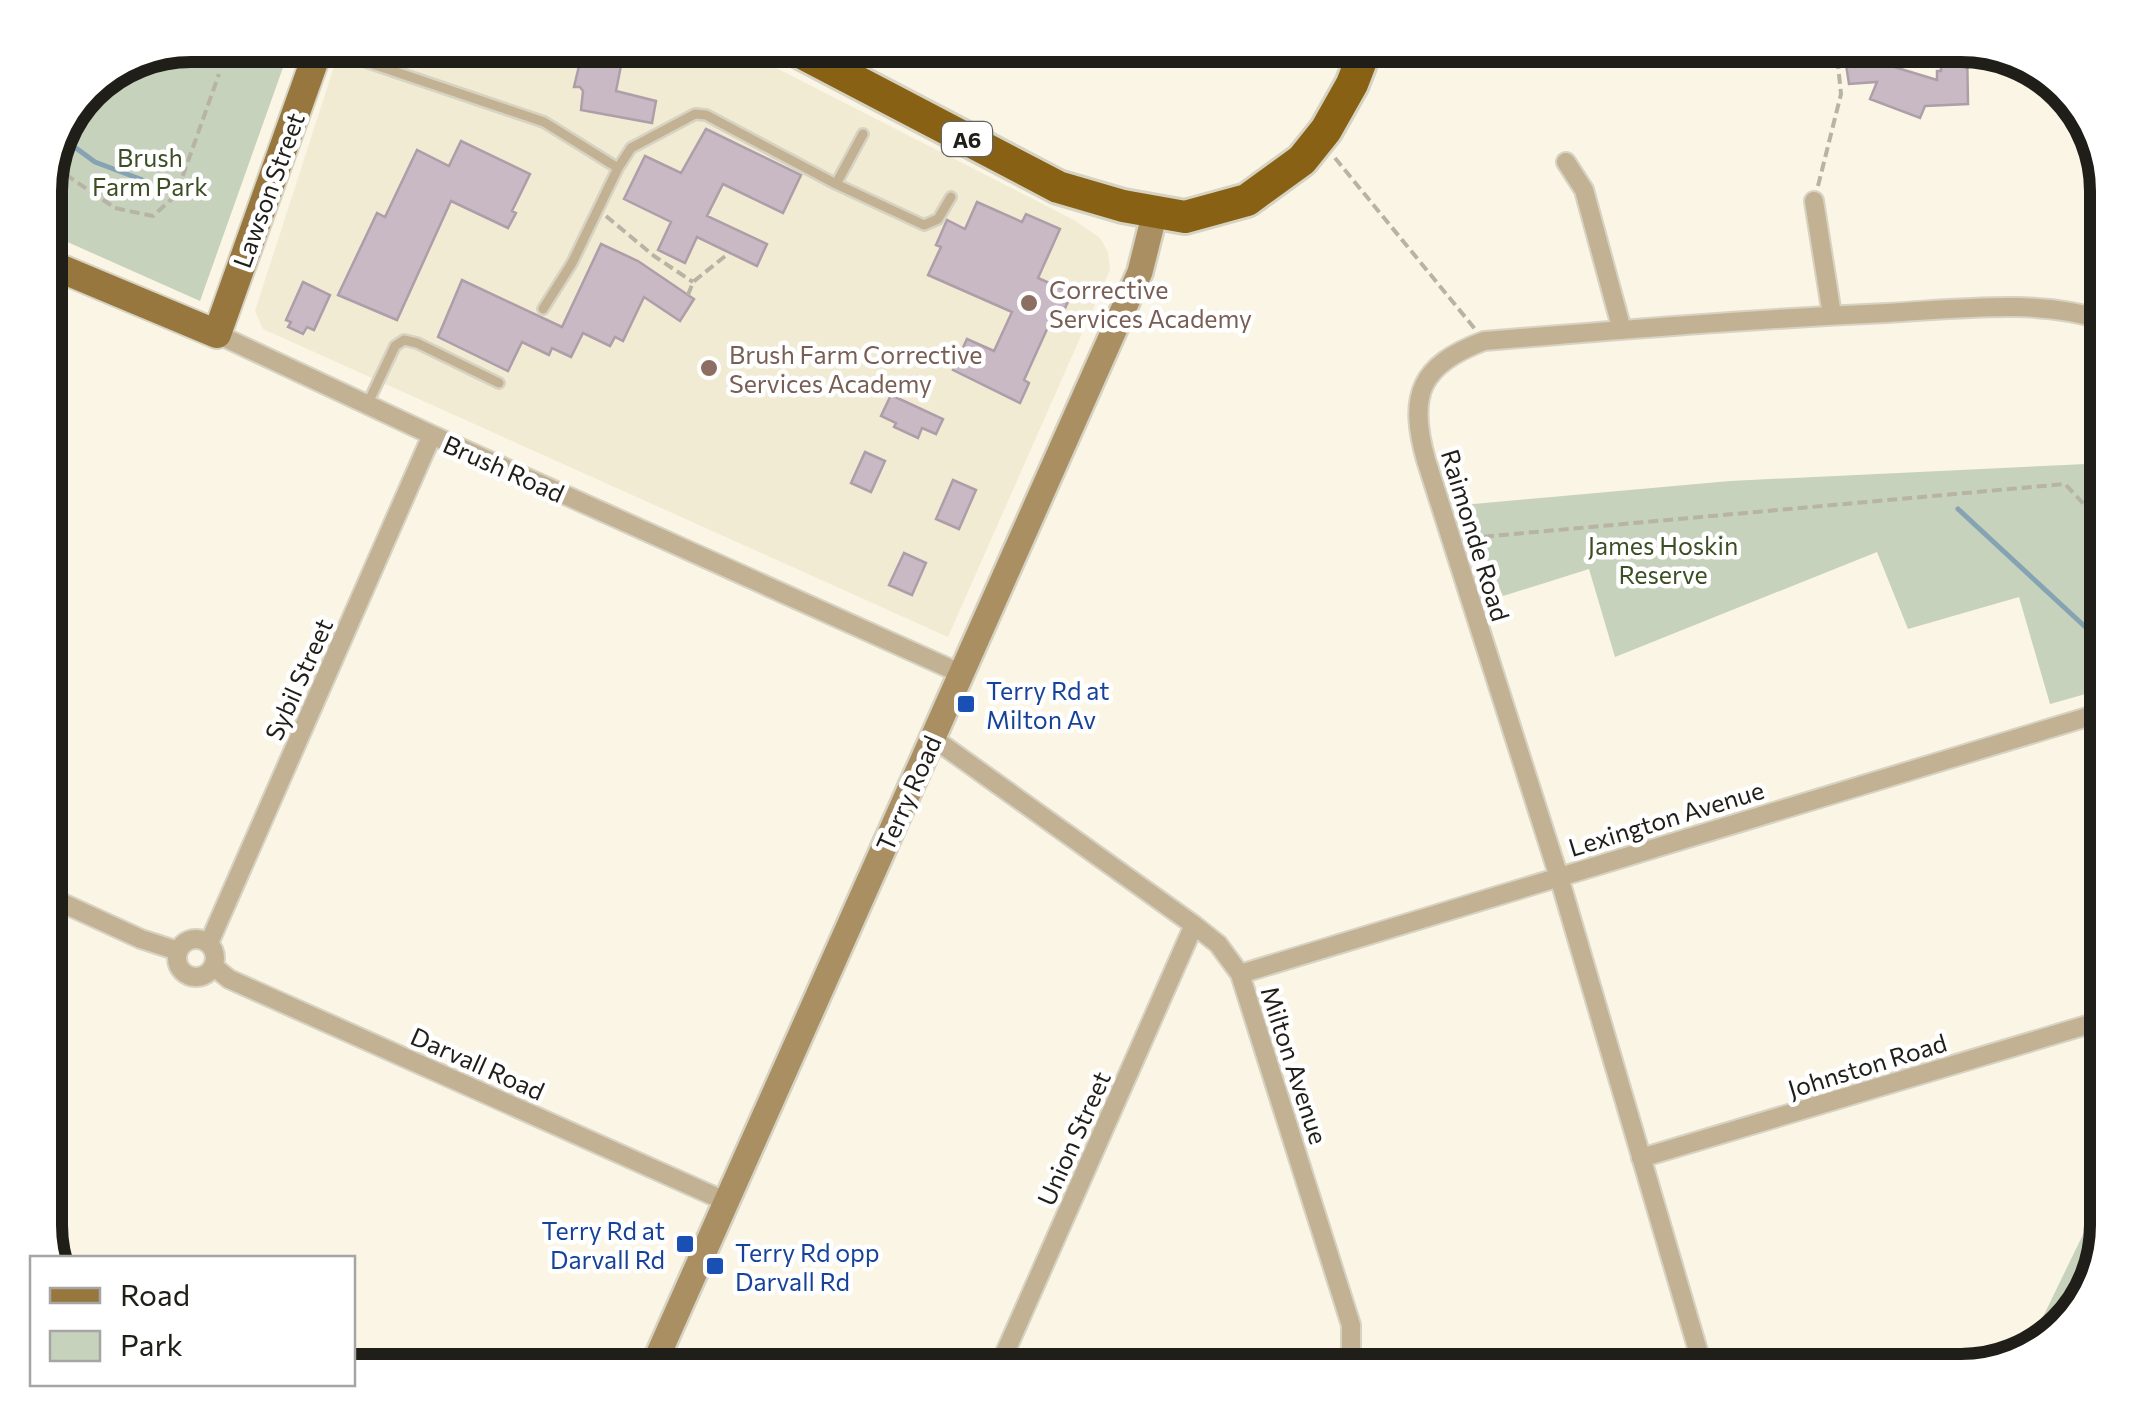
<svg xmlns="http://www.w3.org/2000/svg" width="2152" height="1416" viewBox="0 0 2152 1416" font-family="Commissioner,sans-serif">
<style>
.built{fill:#f2ebd3}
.park{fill:#c6d2bb}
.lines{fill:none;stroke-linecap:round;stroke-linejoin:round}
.stream{stroke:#86a3b4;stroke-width:5}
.building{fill:#c9b9c4;stroke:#ae9ea9;stroke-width:2.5}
.lane-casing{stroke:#d7d3c3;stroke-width:14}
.street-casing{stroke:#d7d3c3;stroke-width:22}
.secondary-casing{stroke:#d7d3c3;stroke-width:30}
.primary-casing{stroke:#d7d3c3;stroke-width:32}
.highway-casing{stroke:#d7d3c3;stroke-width:38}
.path{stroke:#b7b3a5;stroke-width:4;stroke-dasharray:10 5;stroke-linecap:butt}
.lane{stroke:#c3b194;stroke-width:9}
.street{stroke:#c3b194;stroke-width:18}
.secondary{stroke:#aa8f63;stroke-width:25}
.primary{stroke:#98773e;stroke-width:28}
.highway{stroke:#886114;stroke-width:32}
.education-dot{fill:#8d6e63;stroke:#fff;stroke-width:4}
.transit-dot{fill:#1a4fb4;stroke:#fff;stroke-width:4}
.labels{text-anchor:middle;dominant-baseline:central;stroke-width:9;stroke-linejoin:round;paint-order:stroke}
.shield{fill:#fff;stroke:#63625d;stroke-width:2.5}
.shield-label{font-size:22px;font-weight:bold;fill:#201e18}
.park-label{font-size:25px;fill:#3c4f24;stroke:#fff}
.street-label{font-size:25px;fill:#201e18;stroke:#fff}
.education-label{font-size:25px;fill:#785e54;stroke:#fff;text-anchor:start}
.transit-label{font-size:25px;fill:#164399;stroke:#fff;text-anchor:start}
.rim{fill:none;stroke:#201e18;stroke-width:12}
</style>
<rect width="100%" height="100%" fill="#faf5e4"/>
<path class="built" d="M341,45H731L1074,220L1100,238L1108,252L1110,270L948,637L263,329L255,311Z"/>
<path class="park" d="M192,45H291L200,301L45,232V183L88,88Z
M2086,464L2107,488V688L2050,704L2019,597L1908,629L1877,552L1615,657L1589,569L1503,596L1463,505L1730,481Z
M2107,1185V1225L2083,1305L2033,1352L2025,1354Z"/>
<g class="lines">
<path class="stream" d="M65,140L95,162L148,182
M1958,509L2107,647
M2071,1316L2089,1283"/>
</g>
<path class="building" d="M584,45H625L616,91L656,101L652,123L581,110L583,91L580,87H574Z
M1843,45H1876L1878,62L1937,80V71H1941L1940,45L1967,47L1968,104L1925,106L1920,118L1870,99L1877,82L1849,84Z
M706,129L801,175L783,213L723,184L707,216L767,244L757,266L697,237L685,263L658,250L671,222L624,199L645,156L681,173Z
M461,141L530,174L512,211L516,213L508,228L451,201L397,320L338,295L377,213L385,217L417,150L449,166Z
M977,202L1022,222L1026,214L1060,229L1038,278L1072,293L1060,319L1053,316L1024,380L1029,383L1020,403L953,370L967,339L994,351L1012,312L928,275L941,247L936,245L947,220L965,229Z
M601,244L638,261L694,299L680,321L644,297L623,341L615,337L610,346L583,333L571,357L552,348L549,355L522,342L508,371L438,337L462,280L562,327Z
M303,282L330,295L314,330L307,327L303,334L288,327L291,322L286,320Z
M891,395L943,419L936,434L922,428L918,438L894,427L896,423L881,416Z
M865,452L885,461L871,492L851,483Z
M953,480L976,490L959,529L936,519Z
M904,553L926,563L912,595L889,585Z"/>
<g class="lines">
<g class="lane-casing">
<path id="lane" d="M322,47L544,122L618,168
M836,184L863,134
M543,309L572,263L618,168L631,148L695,114L706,115L836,184L924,225L938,219L951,197
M367,405L395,346L404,340L417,343L499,383"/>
</g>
<g class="street-casing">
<path id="street" d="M1566,162L1584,190L1622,330
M1814,201L1832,315
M217,334L432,435L962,674
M933,738L1194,925L1218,944L1240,974L1351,1325V1355L1344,1371
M45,895L141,939L178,951
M177 958a19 19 0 1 1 38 0a19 19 0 1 1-38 0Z
M209,943L432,435
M213,966L229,979L725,1201
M1240,974L2107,711
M1641,1158L2107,1019
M52,1255L60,1258
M997,1371L1194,925
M1704,1371L1559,877L1426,460C1408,396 1419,365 1484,341C1618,330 1753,319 1887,313C1960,309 2037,298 2107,321
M1954,1371L2006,1355"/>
</g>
<g class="secondary-casing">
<path id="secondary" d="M651,1371L1140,272L1155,212"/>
</g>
<g class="primary-casing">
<path id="primary" d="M45,262L217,334L320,45"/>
</g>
<g class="highway-casing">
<path id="highway" d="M787,45L1058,187L1123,206L1185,217L1247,200L1302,160L1326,130L1352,84L1367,45"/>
</g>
<path class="path" d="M1335,158L1475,329
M53,166L115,208L153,216L176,195L219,74
M1818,186L1841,94L1836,45
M606,216L654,256L693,282
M688,295L693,282L729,253
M1469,538L2065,484L2107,529"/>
<use href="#lane" class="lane"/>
<use href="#street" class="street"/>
<use href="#secondary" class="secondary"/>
<use href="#primary" class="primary"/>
<use href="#highway" class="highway"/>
</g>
<g class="education-dot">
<circle cx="1029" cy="303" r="10"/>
<circle cx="709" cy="368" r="10"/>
</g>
<g class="transit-dot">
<rect x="956" y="694" width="20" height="20" rx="5"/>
<rect x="675" y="1234" width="20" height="20" rx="5"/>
<rect x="705" y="1256" width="20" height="20" rx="5"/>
</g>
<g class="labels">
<rect class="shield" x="942" y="122" width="50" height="34" rx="8"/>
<g class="shield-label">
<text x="967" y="139">A6</text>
</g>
<g class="park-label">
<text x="150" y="157">Brush<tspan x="150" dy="29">Farm Park</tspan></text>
<text x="1663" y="545">James Hoskin<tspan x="1663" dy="29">Reserve</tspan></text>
</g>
<g class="street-label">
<text transform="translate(268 190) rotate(-70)">Lawson Street</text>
<text transform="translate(504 468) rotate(24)">Brush Road</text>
<text transform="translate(1476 535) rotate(73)">Raimonde Road</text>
<text transform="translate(298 679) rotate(-66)">Sybil Street</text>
<text transform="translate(908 793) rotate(-66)">Terry Road</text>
<text transform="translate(1666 818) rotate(-17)">Lexington Avenue</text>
<text transform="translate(478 1063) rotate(24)">Darvall Road</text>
<text transform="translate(1295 1065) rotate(72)">Milton Avenue</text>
<text transform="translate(1867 1065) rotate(-17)">Johnston Road</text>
<text transform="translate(1073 1138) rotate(-66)">Union Street</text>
</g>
<g class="education-label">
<text x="1049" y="289">Corrective<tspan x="1049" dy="29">Services Academy</tspan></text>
<text x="729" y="354">Brush Farm Corrective<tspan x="729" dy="29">Services Academy</tspan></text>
</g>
<g class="transit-label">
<text x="986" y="690">Terry Rd at<tspan x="986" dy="29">Milton Av</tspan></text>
<text x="665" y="1230" text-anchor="end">Terry Rd at<tspan x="665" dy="29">Darvall Rd</tspan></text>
<text x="735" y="1252">Terry Rd opp<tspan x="735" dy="29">Darvall Rd</tspan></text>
</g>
</g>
<path d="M0 0H2152V1416H0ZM191 62H1961A129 129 0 0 1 2090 191V1225A129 129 0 0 1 1961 1354H191A129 129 0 0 1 62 1225V191A129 129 0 0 1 191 62Z" fill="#fff" fill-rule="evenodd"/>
<path class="rim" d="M191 62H1961A129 129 0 0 1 2090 191V1225A129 129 0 0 1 1961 1354H191A129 129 0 0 1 62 1225V191A129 129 0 0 1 191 62Z"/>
<rect x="30" y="1256" width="325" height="130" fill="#ffffff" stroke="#a6a5a3" stroke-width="2.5"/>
<rect x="50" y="1288" width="50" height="15" fill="#98773e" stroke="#a6a5a3" stroke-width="2.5"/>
<text x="120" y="1306" font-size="30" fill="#201e18">Road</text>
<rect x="50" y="1331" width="50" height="30" fill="#c6d2bb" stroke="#a6a5a3" stroke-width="2.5"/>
<text x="120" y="1356" font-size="30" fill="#201e18">Park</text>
</svg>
